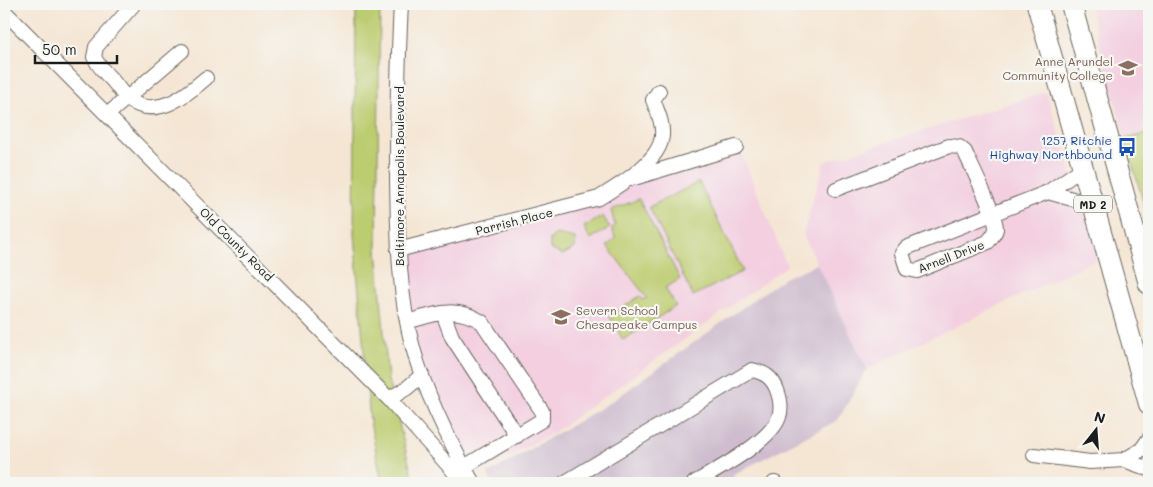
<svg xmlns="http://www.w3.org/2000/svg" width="1153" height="487" viewBox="0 0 1153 487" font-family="Mali,sans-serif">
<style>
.built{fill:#f3cfe0}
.industrial{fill:#cfbdcf}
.green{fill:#bccc6f;stroke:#6c7446}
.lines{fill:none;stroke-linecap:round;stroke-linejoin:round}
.minor-casing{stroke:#68635c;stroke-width:16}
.highway-casing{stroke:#68635c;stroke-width:22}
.minor{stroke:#fff;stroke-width:14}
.highway{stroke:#fff;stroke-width:20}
.labels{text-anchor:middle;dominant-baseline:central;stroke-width:4.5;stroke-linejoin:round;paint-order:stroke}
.shield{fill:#f6f6f2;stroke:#5d5d5c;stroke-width:1}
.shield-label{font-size:11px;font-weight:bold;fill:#1c1c1c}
.education-label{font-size:12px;fill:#785e54;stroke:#f6f6f2;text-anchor:end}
.transit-label{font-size:12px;fill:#164399;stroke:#f6f6f2;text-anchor:end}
.street-label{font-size:12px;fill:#1c1c1c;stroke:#f6f6f2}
</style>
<rect width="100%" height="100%" fill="#f6f6f2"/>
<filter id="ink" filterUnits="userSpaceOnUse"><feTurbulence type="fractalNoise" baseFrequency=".02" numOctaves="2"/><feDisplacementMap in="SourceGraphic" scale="10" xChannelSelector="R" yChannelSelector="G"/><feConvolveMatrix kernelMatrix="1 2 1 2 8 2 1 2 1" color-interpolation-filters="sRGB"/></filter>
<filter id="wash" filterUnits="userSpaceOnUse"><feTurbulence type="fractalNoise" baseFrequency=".0096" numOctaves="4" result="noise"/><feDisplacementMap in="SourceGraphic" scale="20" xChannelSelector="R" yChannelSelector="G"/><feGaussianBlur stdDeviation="1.12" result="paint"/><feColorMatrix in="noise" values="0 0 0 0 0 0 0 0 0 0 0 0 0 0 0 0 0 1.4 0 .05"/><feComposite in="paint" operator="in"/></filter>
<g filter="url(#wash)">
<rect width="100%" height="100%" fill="#f5e6d4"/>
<path class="built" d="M1089,4H1149V133L1125,139Z
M1046,92L1099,258L867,369L803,234L824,162Z
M742,155L787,266L556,431L470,478L424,381L398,250L568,208L626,181Z"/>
<path class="industrial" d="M817,264L867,369L838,420L732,475L739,483H492L488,474L611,402L784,278Z"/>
<path class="green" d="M356,4H380L377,249L388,380L414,483H382L370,422L354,235Z
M1149,133V222L1125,139Z
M699,182L743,271L693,296L649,207Z
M639,199L680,279L665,288L676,306L623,340L609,316L640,296L643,300L647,298L607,246L615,238L612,228L615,226L611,210Z
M603,216L610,228L590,239L584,227Z
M556,234L575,238V248L563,255L550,249V239Z"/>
</g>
<g filter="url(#ink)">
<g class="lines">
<g class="minor-casing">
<path id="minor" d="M401,4C398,62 397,120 397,178C398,236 398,293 413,348C426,395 449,441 473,483
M133,5L96,47L94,57C99,67 105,73 113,81C118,87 122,94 128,99C155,120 184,97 206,78
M4,11L389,399L464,483
M107,115L182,51
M634,178L736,147
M836,189L949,146L959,147L965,152C971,166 997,217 996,229C995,234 991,238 988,242L917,271L907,269L902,253L906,248L1048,192L1083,168
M1048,192L1093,205
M398,250L599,198C618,186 655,164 661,141C665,128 658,112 653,100L659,91
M443,313L452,337L517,436
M407,322C435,314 455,305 482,322L542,411V420L464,467
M389,399L407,388L422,375
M1149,439L1141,450L1124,460L1149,469
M1034,455L1090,462L1124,460
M564,483L752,370C765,373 772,377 777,390C780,398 782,408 779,417C771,441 717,470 694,483
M774,483H775"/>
</g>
<g class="highway-casing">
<path id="highway" d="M1037,4L1149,404
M1071,4L1149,284"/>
</g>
<use href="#minor" class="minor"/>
<use href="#highway" class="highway"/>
</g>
</g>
<defs>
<g id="university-bare" transform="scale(1.5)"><path d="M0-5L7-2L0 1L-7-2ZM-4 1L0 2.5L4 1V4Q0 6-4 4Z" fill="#8d6e63" stroke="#f6f6f2" stroke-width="2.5" paint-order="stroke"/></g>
<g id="bus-bare" transform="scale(1.5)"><path d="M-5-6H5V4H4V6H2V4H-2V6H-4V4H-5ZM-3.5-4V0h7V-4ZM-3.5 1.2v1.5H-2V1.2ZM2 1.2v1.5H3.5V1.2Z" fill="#1a4fb4" stroke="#f6f6f2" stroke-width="2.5" paint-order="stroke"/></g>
<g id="school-bare" transform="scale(1.5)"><path d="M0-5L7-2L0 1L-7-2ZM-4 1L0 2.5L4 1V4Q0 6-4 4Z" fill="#8d6e63" stroke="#f6f6f2" stroke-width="2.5" paint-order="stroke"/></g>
</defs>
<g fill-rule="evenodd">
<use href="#university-bare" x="1128" y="68"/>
<use href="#bus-bare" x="1127" y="147"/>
<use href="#school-bare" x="561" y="317"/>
</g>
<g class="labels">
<rect class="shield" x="1074" y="195.5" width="38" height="17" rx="4"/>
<g class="shield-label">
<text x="1093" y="204">MD 2</text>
</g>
<g class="education-label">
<text x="1113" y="61">Anne Arundel<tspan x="1113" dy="14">Community College</tspan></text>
<text x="576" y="310" text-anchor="start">Severn School<tspan x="576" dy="14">Chesapeake Campus</tspan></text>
</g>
<g class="transit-label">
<text x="1112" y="140">1257 Ritchie<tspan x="1112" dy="14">Highway Northbound</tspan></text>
</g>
<g class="street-label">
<text transform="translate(399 176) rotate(-90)">Baltimore Annapolis Boulevard</text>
<text transform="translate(514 221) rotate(-14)">Parrish Place</text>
<text transform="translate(237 244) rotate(45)">Old County Road</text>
<text transform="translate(951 256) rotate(-21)">Arnell Drive</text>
</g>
</g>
<rect width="1153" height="487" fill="none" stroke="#f6f6f2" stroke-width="20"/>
<g transform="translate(1096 430) rotate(17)" stroke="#f6f6f2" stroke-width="4" paint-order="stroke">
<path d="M0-4L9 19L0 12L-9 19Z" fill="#1c1c1c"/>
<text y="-8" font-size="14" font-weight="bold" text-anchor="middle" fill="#1c1c1c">N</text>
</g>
<path d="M35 55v8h82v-8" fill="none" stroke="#1c1c1c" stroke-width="2.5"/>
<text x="42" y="55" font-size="15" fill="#1c1c1c" stroke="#f6f6f2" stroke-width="4" paint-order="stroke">50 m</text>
</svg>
